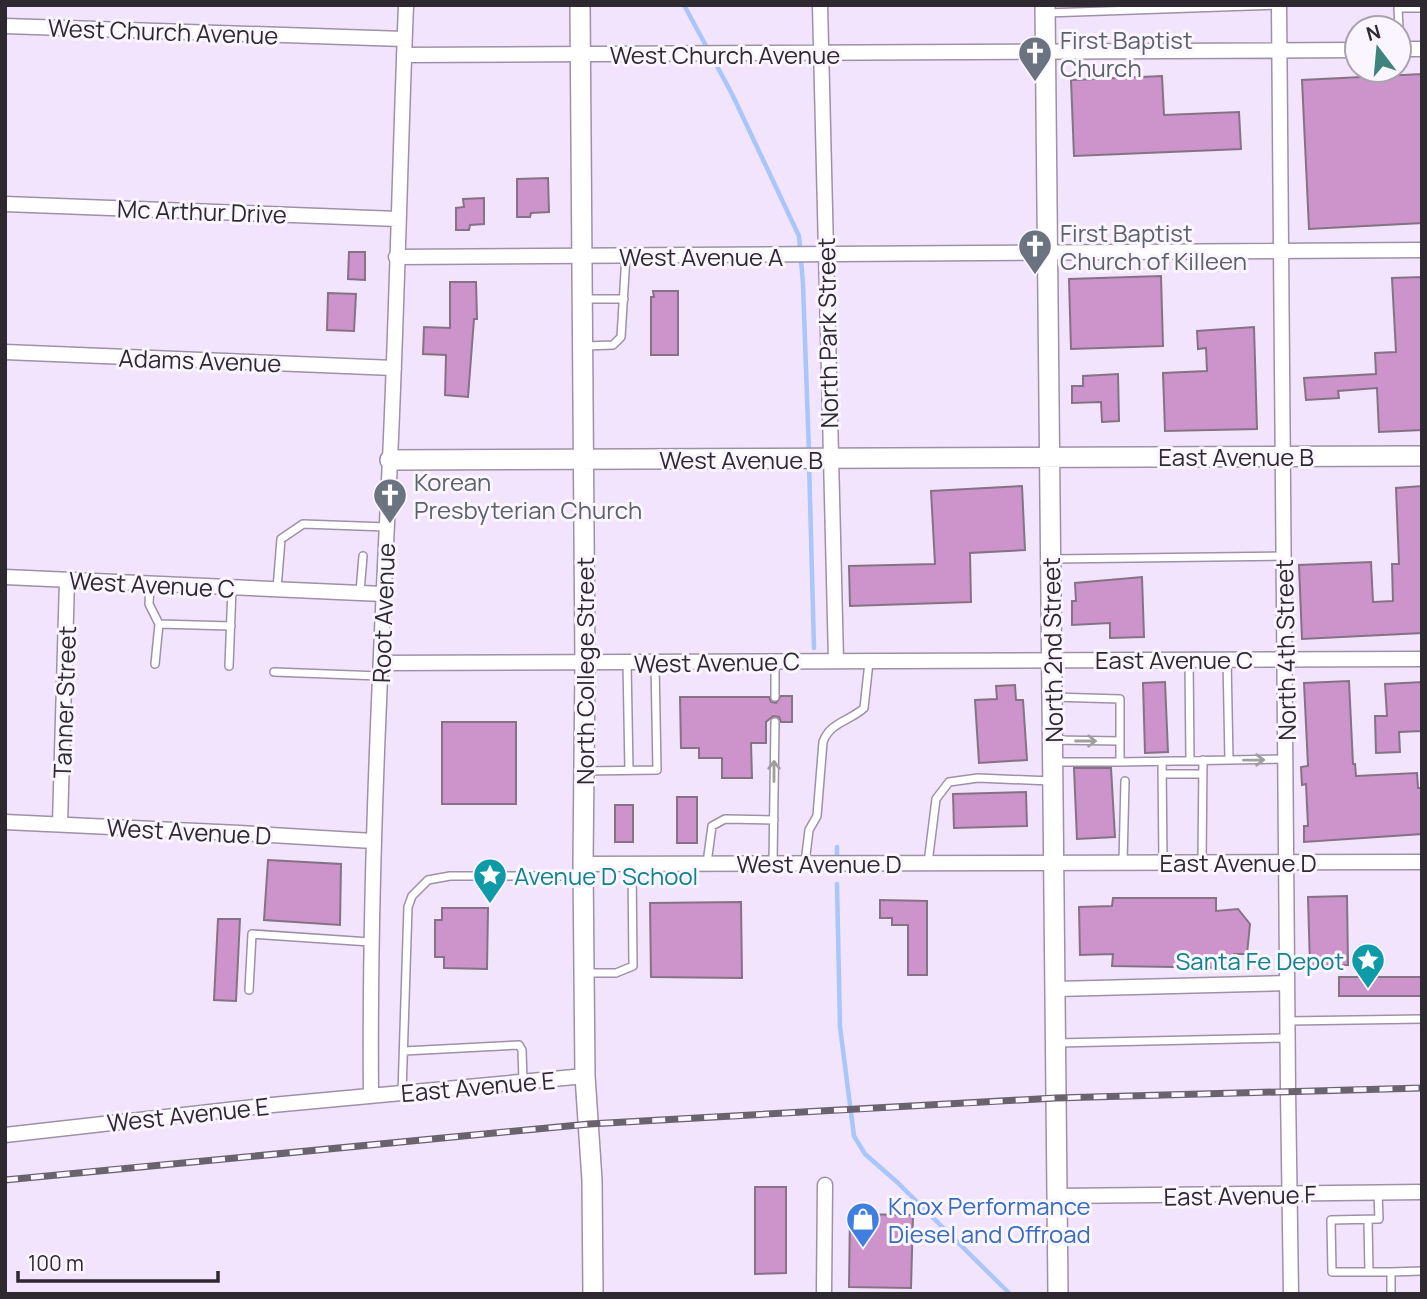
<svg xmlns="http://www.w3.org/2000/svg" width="1427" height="1299" viewBox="0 0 1427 1299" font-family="Manrope,sans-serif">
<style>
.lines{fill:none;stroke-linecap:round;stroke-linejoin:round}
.stream{stroke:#a8c6fa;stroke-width:4.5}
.building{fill:#cd93cb;stroke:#857284;stroke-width:2}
.lane-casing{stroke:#9e91a7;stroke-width:10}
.street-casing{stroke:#9e91a7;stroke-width:17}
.secondary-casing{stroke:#9e91a7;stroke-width:22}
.lane{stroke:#fff;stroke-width:7}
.street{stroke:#fff;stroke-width:14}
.secondary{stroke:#fff;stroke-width:19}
.rail-casing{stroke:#6b6270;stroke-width:7}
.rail{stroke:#faf5ff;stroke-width:4.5;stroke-dasharray:13;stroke-linecap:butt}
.oneway{stroke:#a19ea2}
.labels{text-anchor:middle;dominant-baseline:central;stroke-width:6;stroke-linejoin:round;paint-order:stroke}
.street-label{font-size:24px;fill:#2e2831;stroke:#faf5ff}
.worship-label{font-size:24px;fill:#5b616d;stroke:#faf5ff;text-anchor:start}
.culture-label{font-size:24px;fill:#0d838f;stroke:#faf5ff;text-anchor:start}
.shop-label{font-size:24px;fill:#366cbe;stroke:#faf5ff;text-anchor:start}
</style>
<rect width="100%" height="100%" fill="#f2e4fc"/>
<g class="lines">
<path class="stream" d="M684,5L732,94L799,236L803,284L809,453
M809,462L814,648
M837,856V847
M837,884L840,1027L854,1136L865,1154L897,1182L1010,1294"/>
</g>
<path class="building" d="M1422,74V223L1309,229L1302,80Z
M1162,76L1164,115L1239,112L1241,149L1074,156L1071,80Z
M548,178L549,212L531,213L530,217H517V179Z
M484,198V224L470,225L469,230H456V208L464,207L463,199Z
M349,252H365V280L348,279Z
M1161,276L1163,346L1071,349L1069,279Z
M1422,277V430L1379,432L1377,388L1338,391L1339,398L1306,400L1304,378L1376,374L1375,353L1396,352L1392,278Z
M450,282H476L477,319H474L468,397L445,395L446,355L423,354L424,327L450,328Z
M653,291H678V355H651V297H654Z
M328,293L356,294L354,331L327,330Z
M1254,327L1257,429L1165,431L1163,373L1207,371L1206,348L1198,349L1197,331Z
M1118,374L1119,421L1102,422L1101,402L1072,403V386H1083V376Z
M1022,486L1025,550L970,553L971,602L850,606L849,566L935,564L931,491Z
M1422,486V633L1302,639L1299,565L1371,562L1373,602L1393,601L1392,564H1399L1396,488Z
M1142,577L1144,637L1110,638V623L1072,625V601H1076L1075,583Z
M1349,681L1353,764H1355L1356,776L1417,773L1418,788H1422V834L1304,842V826H1308L1306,784L1302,785L1301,767L1308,766L1304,683Z
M1165,682L1168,752L1145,753L1143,683Z
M1422,682V731L1399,732L1400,752L1376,753L1375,716H1387L1385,684Z
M1015,685L1016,700H1023L1027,760L979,763L975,700L997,699L996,686Z
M781,696H792V722H781L779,717L773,716L766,722V743H751L752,778H722V758H699V748H681L680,697H769L771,702L776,703Z
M442,722H516V804H442Z
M1074,768H1111L1115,837L1077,839Z
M1026,792L1027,826L954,828L953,794Z
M677,797H697V843H677Z
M615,805H633V842H615Z
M268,860L341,864L340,925L264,920Z
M1347,896L1348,965L1310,966L1308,897Z
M1113,898H1216V911L1238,909L1250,924L1247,954H1234V968L1112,966L1113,954L1080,955L1079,907L1112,906Z
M880,900L927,901V975H908V925H892V918H880Z
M741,902L742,978L651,977L650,903Z
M442,908H488L487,969L444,968V957H435V920H442Z
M218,919H240L236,1001L214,1000Z
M1339,977H1422V996H1339Z
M755,1187H786V1273L755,1274Z
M850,1214L913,1215L911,1288L849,1287Z"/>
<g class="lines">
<g class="lane-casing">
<path id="lane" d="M1046,13L1279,5
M1399,28L1398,8H1422
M585,299H624
M586,346L613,345L621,337L626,256
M1053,559L1283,556
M150,584L149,604L159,624L155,664
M277,589L281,539L303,524L387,527
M360,592L363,556
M159,624L231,626
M1227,659L1229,760
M1189,660L1190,761
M627,663L629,770
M229,666L232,588
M274,672L380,676
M775,697V662
M1053,697L1120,699V762L1286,759
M1053,740L1120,741
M1162,761L1163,862
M1054,762H1120
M585,771L657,770L655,663
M1162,774H1202
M1123,862L1125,781
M1202,862L1203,760
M707,863L712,826L725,819L774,820
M773,863L775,722
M805,863L809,830L817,816L823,742C830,722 850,721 864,708L869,662
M928,863L936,799L949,782L978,778L1051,781
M585,973H616L633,966L632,864
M249,990L252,934L370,942
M1288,1021L1422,1019
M1057,1043L1287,1038
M404,1051L519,1045L522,1050L523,1081
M402,1093L408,907L412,896L428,880L450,876H582
M1378,1193L1379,1219L1331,1220L1332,1272H1391V1294
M1368,1220L1369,1272
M1391,1272L1422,1271"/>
</g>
<g class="street-casing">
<path id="street" d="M820,5L836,661
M1279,5L1288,1090L1291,1294
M5,26L404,39
M1399,49H1422
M404,55L1357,50
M5,204L398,219
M396,257L1422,250
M5,352L394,368
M5,577L383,594
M382,663L1422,659
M5,822L239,833L373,841
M60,824L67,580
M583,864L1422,862
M1056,989L1287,983
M371,1096C369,884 380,672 390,460C397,309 400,157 406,5
M5,1135L272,1105L585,1076
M1057,1196L1422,1192
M824,1294L825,1185"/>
</g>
<g class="secondary-casing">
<path id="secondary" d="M580,5L585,664L583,864L585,1076L592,1180L593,1294
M1045,5L1058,1294
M390,460L1422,456"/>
</g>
<use href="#lane" class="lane"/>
<use href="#street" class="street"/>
<use href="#secondary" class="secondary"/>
<g class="rail-casing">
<path id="rail" d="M5,1180L589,1124L1056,1098L1422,1088"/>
</g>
<use href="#rail" class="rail"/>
</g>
<defs><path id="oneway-shaft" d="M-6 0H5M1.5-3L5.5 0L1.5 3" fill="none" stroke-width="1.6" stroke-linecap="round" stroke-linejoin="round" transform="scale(1.75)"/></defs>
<g class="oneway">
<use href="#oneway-shaft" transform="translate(1086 741)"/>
<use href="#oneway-shaft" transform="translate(1254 760) rotate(-1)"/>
<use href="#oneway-shaft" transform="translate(774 771) rotate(-90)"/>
</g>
<defs>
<g id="church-pin" transform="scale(1.75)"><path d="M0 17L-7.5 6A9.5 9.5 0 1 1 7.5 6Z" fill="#6b7280" stroke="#faf5ff"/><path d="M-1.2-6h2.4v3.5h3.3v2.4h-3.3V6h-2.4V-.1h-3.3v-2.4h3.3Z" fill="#fff"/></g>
<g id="sight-pin" transform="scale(1.75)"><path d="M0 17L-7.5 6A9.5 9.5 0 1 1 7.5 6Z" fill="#0f9aa8" stroke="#faf5ff"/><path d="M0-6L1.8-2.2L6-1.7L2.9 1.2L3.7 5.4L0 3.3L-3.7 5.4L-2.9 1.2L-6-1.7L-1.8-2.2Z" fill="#fff"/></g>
<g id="shop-pin" transform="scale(1.75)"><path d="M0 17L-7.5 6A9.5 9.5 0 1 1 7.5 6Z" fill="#3f7fe0" stroke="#faf5ff"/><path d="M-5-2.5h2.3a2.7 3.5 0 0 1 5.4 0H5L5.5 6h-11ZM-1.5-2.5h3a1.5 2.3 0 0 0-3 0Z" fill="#fff"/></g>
</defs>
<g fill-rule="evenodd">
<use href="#church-pin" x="1035" y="53"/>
<use href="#church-pin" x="1035" y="246"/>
<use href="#church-pin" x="390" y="495"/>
<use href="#sight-pin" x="490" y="875"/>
<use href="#sight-pin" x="1368" y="960"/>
<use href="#shop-pin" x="863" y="1219"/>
</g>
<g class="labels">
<g class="street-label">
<text transform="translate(163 31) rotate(2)">West Church Avenue</text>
<text x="725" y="54">West Church Avenue</text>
<text transform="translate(202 211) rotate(2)">Mc Arthur Drive</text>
<text x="701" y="256">West Avenue A</text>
<text transform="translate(827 333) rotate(-91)">North Park Street</text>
<text transform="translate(200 360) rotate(2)">Adams Avenue</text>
<text x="1236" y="456">East Avenue B</text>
<text x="741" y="459">West Avenue B</text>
<text transform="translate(152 584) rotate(3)">West Avenue C</text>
<text transform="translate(383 613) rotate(-88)">Root Avenue</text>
<text transform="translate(1052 650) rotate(-91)">North 2nd Street</text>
<text transform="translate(1285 650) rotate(-91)">North 4th Street</text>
<text x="1174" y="659">East Avenue C</text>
<text transform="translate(717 662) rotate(-1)">West Avenue C</text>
<text transform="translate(584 671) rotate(-90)">North College Street</text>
<text transform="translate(64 702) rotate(-88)">Tanner Street</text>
<text transform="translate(189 831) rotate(3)">West Avenue D</text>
<text x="1238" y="862">East Avenue D</text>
<text x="819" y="863">West Avenue D</text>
<text transform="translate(478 1086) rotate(-5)">East Avenue E</text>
<text transform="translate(188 1114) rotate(-6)">West Avenue E</text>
<text transform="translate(1240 1195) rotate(-1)">East Avenue F</text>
</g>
<g class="worship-label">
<text x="1060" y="39">First Baptist<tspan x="1060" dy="28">Church</tspan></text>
<text x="1060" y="232">First Baptist<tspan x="1060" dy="28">Church of Killeen</tspan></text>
<text x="414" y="481">Korean<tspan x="414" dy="28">Presbyterian Church</tspan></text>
</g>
<g class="culture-label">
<text x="514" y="875">Avenue D School</text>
<text x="1344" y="960" text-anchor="end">Santa Fe Depot</text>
</g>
<g class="shop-label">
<text x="888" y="1205">Knox Performance<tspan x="888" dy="28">Diesel and Offroad</tspan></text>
</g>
</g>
<rect width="1427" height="1299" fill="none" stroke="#2e2831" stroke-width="14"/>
<g transform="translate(1378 49) rotate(344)"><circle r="33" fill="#faf5ff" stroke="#a8a3ad" stroke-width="2"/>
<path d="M0-5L12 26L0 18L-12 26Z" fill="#3e847c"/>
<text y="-10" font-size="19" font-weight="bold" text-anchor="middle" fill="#2e2831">N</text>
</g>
<path d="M18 1271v10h200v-10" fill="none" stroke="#2e2831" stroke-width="3.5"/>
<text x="28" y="1271" font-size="21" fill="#2e2831" stroke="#faf5ff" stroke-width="5" paint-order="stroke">100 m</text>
</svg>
